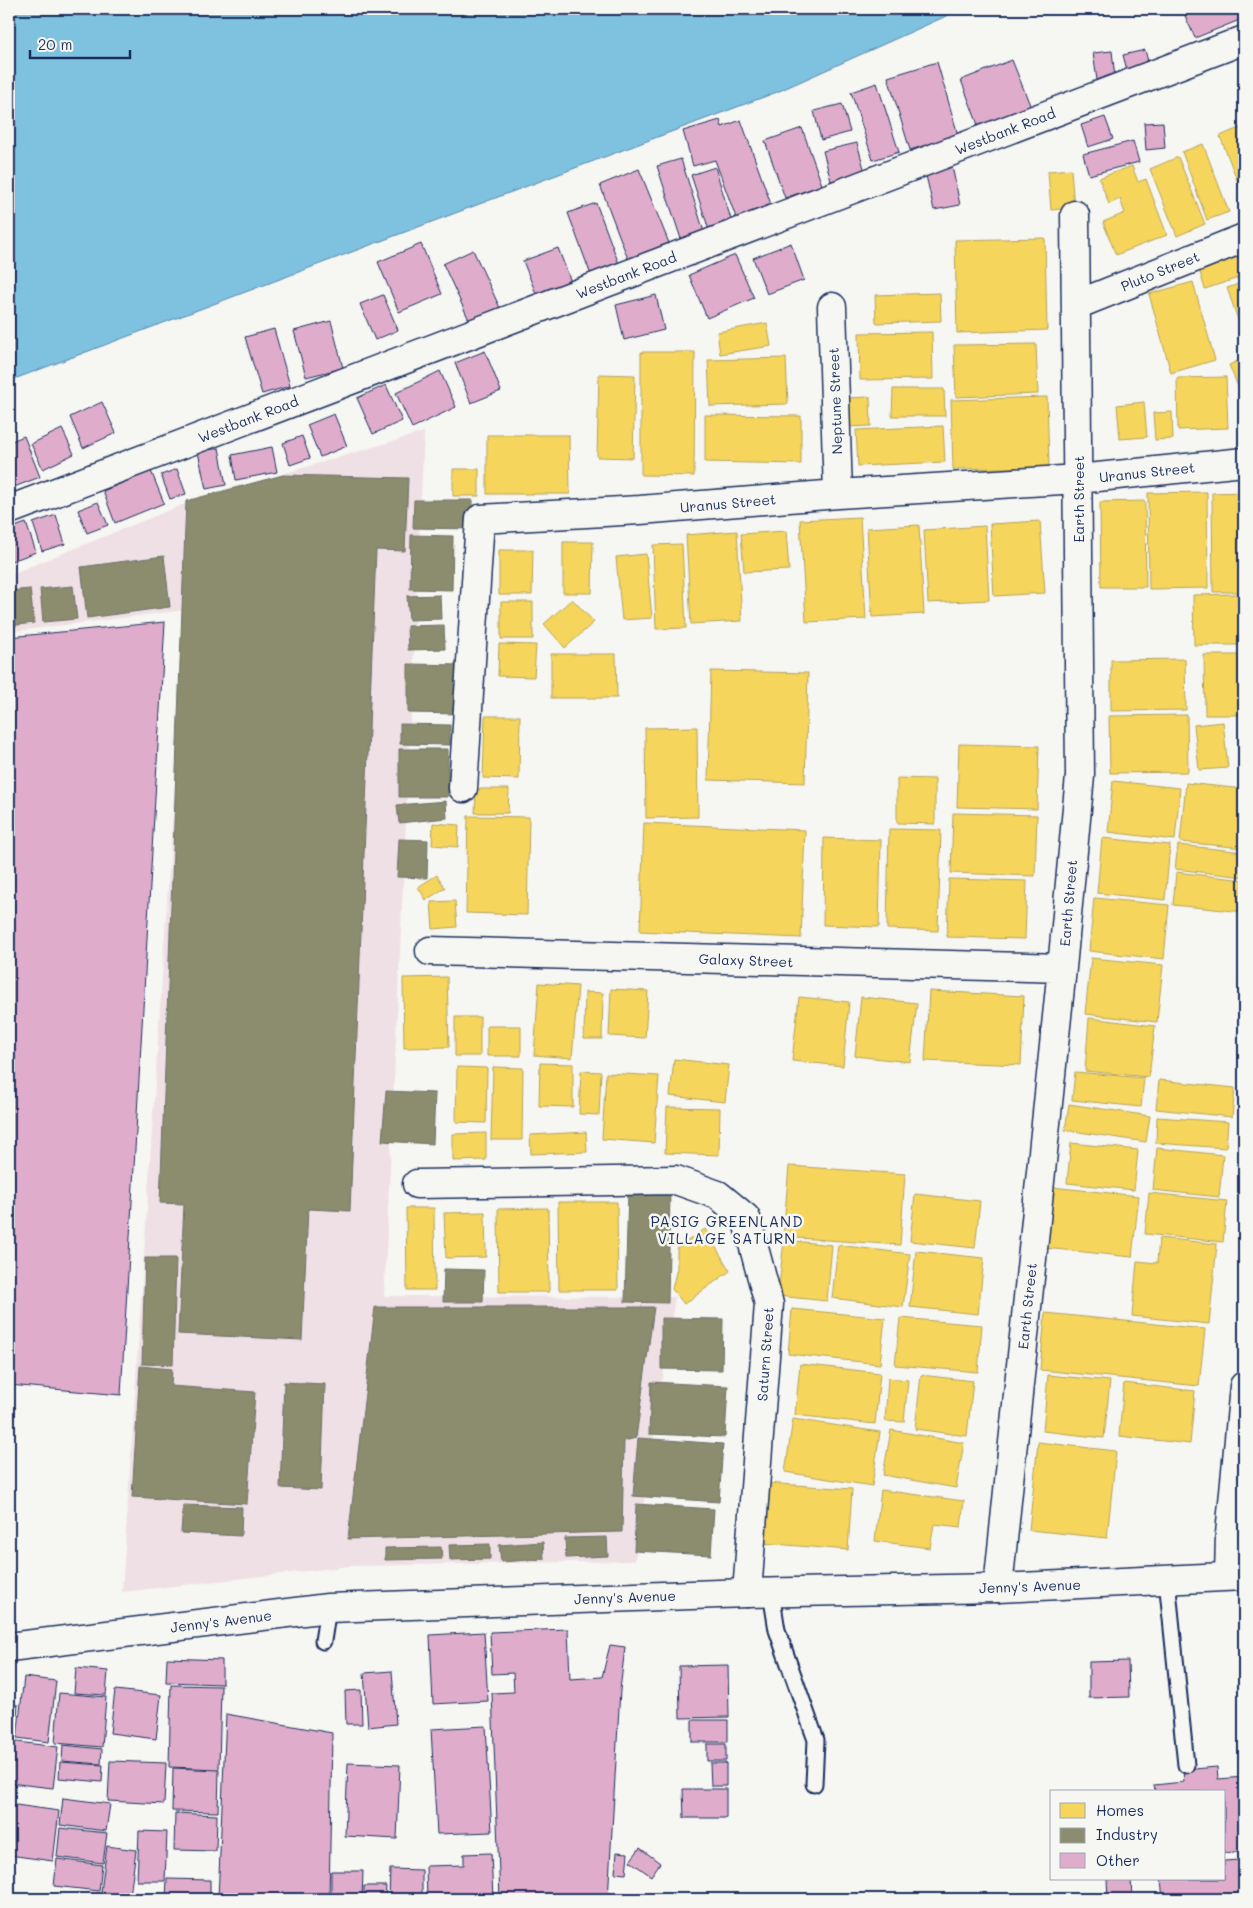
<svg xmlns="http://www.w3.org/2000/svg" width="1253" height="1908" viewBox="0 0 1253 1908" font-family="Mali,sans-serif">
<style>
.built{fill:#efe0e6}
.water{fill:#7fc2e0;stroke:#5787ac}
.homes{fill:#f6d55c;stroke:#b4a35d}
.industry{fill:#8c8c6e;stroke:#6a7069}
.building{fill:#dfadcb;stroke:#1b2f5e}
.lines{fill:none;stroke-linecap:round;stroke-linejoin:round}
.lane-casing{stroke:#1b2f5e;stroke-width:19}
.street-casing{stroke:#1b2f5e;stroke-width:31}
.secondary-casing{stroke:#1b2f5e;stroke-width:31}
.lane{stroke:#f6f6f2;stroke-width:15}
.street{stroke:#f6f6f2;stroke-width:28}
.secondary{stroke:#f6f6f2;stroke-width:28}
.labels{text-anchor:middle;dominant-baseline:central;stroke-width:5;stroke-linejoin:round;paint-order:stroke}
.street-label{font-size:14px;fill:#1b2f5e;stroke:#f6f6f2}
.neighbourhood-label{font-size:15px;letter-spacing:1px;fill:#1b2f5e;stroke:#f6f6f2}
</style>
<rect width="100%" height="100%" fill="#f6f6f2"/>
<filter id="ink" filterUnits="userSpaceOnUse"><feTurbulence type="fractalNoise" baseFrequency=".02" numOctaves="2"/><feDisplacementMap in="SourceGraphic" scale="10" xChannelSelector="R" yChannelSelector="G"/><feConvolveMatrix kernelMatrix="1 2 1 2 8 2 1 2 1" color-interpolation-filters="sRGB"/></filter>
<g filter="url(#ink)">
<path class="built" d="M424,432L384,1296L675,1297L635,1561L350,1566L122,1592L186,610L9,632V575L192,501Z"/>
<path class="water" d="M9,9H962L777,92L9,381Z"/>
<path class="homes" d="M1244,126V198L1220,136Z
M1203,144L1229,212L1207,220L1182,152Z
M1178,157L1205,224L1177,236L1150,169Z
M1132,166L1138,182L1146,179L1167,235L1116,255L1103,222L1125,213L1120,199L1109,204L1099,178Z
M1071,169L1074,208L1051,210L1048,171Z
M1045,238L1047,330L957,333L955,240Z
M1244,247V276L1205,289L1197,263Z
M1193,282L1215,360L1171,373L1149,294Z
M1244,282V337L1227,288Z
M940,293L941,321L876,323L875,295Z
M767,323L771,346L720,354L717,332Z
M932,332L933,379L860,380L859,333Z
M1036,344L1038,394L956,397L954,345Z
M641,352H695L694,476L641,475Z
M786,358L788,404L710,406L708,360Z
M1244,358V401L1229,365Z
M599,374L635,375L633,458L597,457Z
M1226,377L1228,428L1178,430L1177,378Z
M893,389H944L945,416H892Z
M870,397L871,426L847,427L845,398Z
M1047,397L1049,467L953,469L951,400Z
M1144,402L1147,437L1120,439L1117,405Z
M1172,412L1173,439L1155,440L1153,413Z
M705,415L801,416V464L705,462Z
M943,426L945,462L858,466L856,430Z
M487,435H569L570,494H487Z
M453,469H479V496H453Z
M1207,492L1208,588L1149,589L1148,493Z
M1244,492V592H1213L1212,493Z
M1145,501L1146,587H1101L1100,502Z
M860,517L866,619L806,622L800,520Z
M1040,521L1045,593L994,596L990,524Z
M919,525L924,614L872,617L867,528Z
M985,526L989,600L928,603L924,530Z
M737,531L742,621L691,624L686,535Z
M786,531L789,570L744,572L741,534Z
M563,542H593L592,593H563Z
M682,544L686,628L656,629L653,545Z
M499,550H533L532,595H499Z
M646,554L652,618L622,620L616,557Z
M1244,594V645H1194L1193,595Z
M572,599L594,622L565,648L544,624Z
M501,602H533V639H501Z
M499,644L536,645L534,677L498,676Z
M551,654H616L617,698H551Z
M1204,655H1244V715H1205Z
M1185,659L1186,710L1111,711V660Z
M711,671L808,673L805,783L708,780Z
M1187,715L1188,772L1110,773L1109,716Z
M485,716H520L519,779L483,778Z
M1223,722L1228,768L1199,770L1194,725Z
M697,727L698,817L646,818L645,728Z
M959,744L1039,746L1037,809L957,807Z
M897,778L935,779V824L897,823Z
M1113,781L1180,788L1175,840L1108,832Z
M1186,783L1244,789V848L1180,842Z
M476,789H509L508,813H475Z
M953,813L1037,815L1035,876L951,873Z
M468,816L529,817L527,915L466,913Z
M433,823L459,825L458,847L432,845Z
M644,823L805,830L801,938L640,931Z
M889,829L941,830L938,931L887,929Z
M824,838L881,840L879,927L823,925Z
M1102,838L1170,845L1165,900L1097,893Z
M1178,845L1244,852V877L1175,869Z
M1176,872L1244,880V912L1173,905Z
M437,875L445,888L426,900L418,887Z
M949,879L1027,881L1025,939L947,937Z
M1094,898L1169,905L1164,959L1089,951Z
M455,901L457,927L433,929L431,902Z
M1091,958L1163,965L1157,1022L1085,1014Z
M447,977L449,1047L404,1048L403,978Z
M539,983L578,986L572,1058L534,1055Z
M611,989L648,991L645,1038L609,1036Z
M929,991L1024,996L1021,1065L925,1061Z
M585,992L603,993L602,1039H584Z
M799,997L849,1002L843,1066L792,1061Z
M861,997L917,1003L910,1062L855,1056Z
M455,1017H480V1056H455Z
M1089,1018L1155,1026L1149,1077L1085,1071Z
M487,1026H521V1056H487Z
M674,1059L729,1065L725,1102L670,1096Z
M540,1063L573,1064V1107L539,1106Z
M457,1067L487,1068L486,1123L456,1122Z
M493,1067L523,1068L522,1140H491Z
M581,1071L601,1072L599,1115L579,1114Z
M1075,1072L1144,1078L1141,1107L1072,1100Z
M606,1073L659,1076L654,1143L602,1139Z
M1159,1080L1235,1088L1232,1117L1156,1109Z
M1069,1104L1150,1116L1146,1142L1065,1130Z
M667,1107L720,1108L719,1155L665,1153Z
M1157,1117L1228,1122L1226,1148L1156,1143Z
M586,1132L587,1152L531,1154L530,1135Z
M486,1133V1160L453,1161V1134Z
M1071,1143L1138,1150L1134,1190L1067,1183Z
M1157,1148L1223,1155L1219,1197L1153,1190Z
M789,1166L905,1174L900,1245L783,1237Z
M1051,1187L1139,1196L1132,1257L1045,1248Z
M1149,1193L1227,1201L1223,1242L1145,1234Z
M915,1194L980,1201L975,1248L910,1241Z
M558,1202H617L618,1290H559Z
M406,1208H434L435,1290H407Z
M548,1208L549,1292H499L498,1209Z
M485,1212L486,1257L446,1258L444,1213Z
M705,1229L730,1271L684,1304L672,1289L677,1268V1248Z
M1159,1238L1217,1244L1209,1324L1132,1316L1137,1261L1157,1263Z
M784,1240L832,1245L827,1301L778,1296Z
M838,1245L910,1254L903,1307L832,1298Z
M916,1251L984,1258L978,1314L910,1307Z
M792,1309L885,1318L880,1364L788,1354Z
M1045,1313L1205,1329L1199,1386L1040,1370Z
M900,1318L982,1325L978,1372L895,1365Z
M800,1364L880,1373L875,1424L795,1415Z
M921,1375L973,1381L967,1436L915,1429Z
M1048,1375L1110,1381L1104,1438L1043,1431Z
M888,1378L908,1380L904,1422L885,1421Z
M1124,1383L1195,1391L1190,1444L1119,1436Z
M793,1419L880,1432L872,1486L785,1472Z
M891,1430L964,1443L956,1488L883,1475Z
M1038,1442L1116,1451L1107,1538L1029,1530Z
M766,1483L852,1489L848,1550L762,1543Z
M881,1490L964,1501L961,1527L934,1524L930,1548L875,1541Z"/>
<path class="industry" d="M283,475L408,478L405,551L376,550L350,1211L308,1209L302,1340L178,1334L184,1204L160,1203L186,501Z
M414,500H473V529L413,528Z
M411,535L453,536L452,590L410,589Z
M164,556L170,607L87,618L81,567Z
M73,586L77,619L43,622L40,589Z
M30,589L34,623L9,626V591Z
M440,595L441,619L409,620L407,596Z
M444,625L445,649L408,650L407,626Z
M408,664L461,665V714L408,713Z
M400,724L450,725V745L400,744Z
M399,749H448V797H399Z
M446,801L447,818L399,823L397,805Z
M399,839L428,840L427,878L397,877Z
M386,1091L435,1093L433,1144L382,1141Z
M628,1190L670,1191L668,1303L625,1302Z
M145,1258H176L173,1365L142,1364Z
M444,1269L484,1270L483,1302H443Z
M375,1307H654L636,1438L624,1441L622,1532L348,1539Z
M661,1318L723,1319L722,1370L661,1369Z
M140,1366L172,1369L171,1386L255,1392L247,1504L132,1497Z
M284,1382L325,1384L321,1490L280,1488Z
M651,1382L728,1386L725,1437L649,1434Z
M638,1438L723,1444L719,1502L633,1496Z
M636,1504L714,1509L711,1555L634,1551Z
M183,1505L242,1507L241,1536L181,1533Z
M607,1537L608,1556L566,1558L565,1538Z
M543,1542L544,1559L501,1562L499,1545Z
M490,1544V1559L450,1560L449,1545Z
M441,1547L442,1559L385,1560V1548Z"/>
<path class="building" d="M1182,9H1238L1242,19L1195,38Z
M1145,50L1150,69L1128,74L1123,55Z
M1112,51L1115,78L1097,80L1093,53Z
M1012,60L1032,110L980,130L961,80Z
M937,62L958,135L910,150L888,77Z
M877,83L899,152L873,160L851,92Z
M842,104L850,132L821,140L814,111Z
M1105,117L1113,139L1088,147L1081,125Z
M720,120L722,127L741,120L773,210L738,223L715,160L693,166L683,131Z
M1163,122L1165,148L1146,150L1144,123Z
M802,128L822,185L785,198L765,141Z
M1133,141L1139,162L1089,175L1083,154Z
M857,143L865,172L831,181L823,151Z
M681,159L705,235L682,242L657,166Z
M951,161L960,205L934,210L924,167Z
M715,167L733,226L710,233L691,175Z
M639,169L669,243L628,259L600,185Z
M596,203L619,264L591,275L568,213Z
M791,243L804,280L767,294L753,258Z
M421,244L442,294L399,312L378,262Z
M558,248L571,282L537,296L523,261Z
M473,250L500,308L470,322L443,264Z
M735,255L754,298L707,318L689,275Z
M383,295L398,330L375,340L360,304Z
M656,295L664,330L624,340L616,305Z
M331,321L343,368L306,377L294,331Z
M274,329L290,386L262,394L245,337Z
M485,351L501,391L471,403L455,363Z
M440,371L456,407L412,428L396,393Z
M386,385L402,421L373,434L357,398Z
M102,402L116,433L83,448L70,417Z
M334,414L347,446L320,457L307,425Z
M62,429L74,454L43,469L31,444Z
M24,436L40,477L14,487L9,472V442Z
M302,436L310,458L290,465L283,443Z
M272,447L277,472L236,480L232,455Z
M219,448L226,485L206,489L198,452Z
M177,469L186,494L170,499L161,475Z
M151,471L164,503L115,523L103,491Z
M98,502L108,525L87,533L78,510Z
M56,515L65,544L42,551L33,523Z
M26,523L36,552L9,562V529Z
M165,622L121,1395L9,1385V637Z
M568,1629L570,1679L602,1677L610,1645L625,1647L620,1690L608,1899H500L492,1693L514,1692L513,1673L492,1674L490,1632Z
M484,1632L488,1701L433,1704L430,1635Z
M1241,1636H1244V1676Z
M167,1658L222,1660V1684L166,1682Z
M1128,1661L1129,1697L1089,1698V1662Z
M728,1665L729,1717L680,1718L679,1666Z
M76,1668L108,1671L106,1695L74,1693Z
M392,1671L396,1724L368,1727L364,1673Z
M24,1677L56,1681L49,1742L17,1738Z
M171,1685L221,1686L219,1769L169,1767Z
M115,1690L161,1695L156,1739L110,1733Z
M361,1690L362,1724H346L345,1691Z
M59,1693L106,1697L102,1747L55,1743Z
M9,1704L18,1705L15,1736L9,1735Z
M226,1714L332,1733L329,1899H218Z
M692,1720H728V1742H692Z
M486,1726L492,1832L437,1834L431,1729Z
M9,1741L58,1747L53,1788L9,1783Z
M707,1744H726V1761H707Z
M63,1745L102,1749L101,1764L62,1761Z
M110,1761L166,1763L164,1804L108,1801Z
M60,1762L103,1765L102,1782L59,1778Z
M348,1763L400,1765L397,1839L345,1836Z
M710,1763H726V1786H711Z
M1217,1767L1218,1779L1244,1777V1851L1224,1853V1792H1155L1154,1785L1184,1782L1183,1770Z
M173,1768L219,1770L218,1812L172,1811Z
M683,1789H726V1818H684Z
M63,1798L110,1804L106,1831L60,1825Z
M9,1804L59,1811L53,1861L9,1855Z
M175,1813L217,1815L216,1851L174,1850Z
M60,1828L107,1833L103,1863L57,1857Z
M139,1831L167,1832L165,1881H137Z
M107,1846L136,1850L130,1896L101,1892Z
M640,1848L660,1863L651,1876L630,1861Z
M617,1852L628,1853L626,1874L615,1873Z
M491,1853L493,1899H427L426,1866L464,1865V1854Z
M57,1859L102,1865L99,1891L54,1886Z
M1240,1860L1243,1899H1163L1161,1879H1224V1861Z
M390,1869L422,1870V1899H389Z
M331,1871H363L362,1899H331Z
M167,1879L210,1880V1899H166Z
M1107,1879H1131L1132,1899H1108Z
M364,1886H386L385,1899H364Z
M96,1896L125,1897V1899H95Z
M127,1897L160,1898V1899H127Z"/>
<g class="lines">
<g class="lane-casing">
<path id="lane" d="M1167,1580L1186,1765
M771,1593L777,1630L816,1740L814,1784
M323,1641L328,1608"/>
</g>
<g class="street-casing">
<path id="street" d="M1076,305L1244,238
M832,307L838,494
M463,788L480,519L640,510L838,494L1078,479L1244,462
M430,951L1062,968
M417,1184L676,1180L718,1195L746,1218L769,1304L747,1593
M1229,1576L1230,1534L1244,1386
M998,1588L1062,968L1080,776L1075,215"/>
</g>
<g class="secondary-casing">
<path id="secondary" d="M9,510L1244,40
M9,1647L328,1608L747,1593L998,1588L1244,1576"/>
</g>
<use href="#lane" class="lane"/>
<use href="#street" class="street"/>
<use href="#secondary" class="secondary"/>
</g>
</g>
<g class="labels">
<g class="street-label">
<text transform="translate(1005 131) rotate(-21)">Westbank Road</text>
<text transform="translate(1160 271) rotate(-22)">Pluto Street</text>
<text transform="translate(626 275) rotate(-21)">Westbank Road</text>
<text transform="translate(835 401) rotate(-92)">Neptune Street</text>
<text transform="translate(248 419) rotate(-21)">Westbank Road</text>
<text transform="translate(1147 472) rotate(-6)">Uranus Street</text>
<text transform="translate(1078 499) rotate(-90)">Earth Street</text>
<text transform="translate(728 503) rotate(-5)">Uranus Street</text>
<text transform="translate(1068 903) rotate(-85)">Earth Street</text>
<text transform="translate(746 960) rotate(2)">Galaxy Street</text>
<text transform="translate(1027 1306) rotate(-84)">Earth Street</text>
<text transform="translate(765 1354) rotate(-86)">Saturn Street</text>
<text transform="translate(1030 1586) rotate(-2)">Jenny's Avenue</text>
<text transform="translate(625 1597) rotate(-2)">Jenny's Avenue</text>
<text transform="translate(221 1621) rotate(-7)">Jenny's Avenue</text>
</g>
<g class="neighbourhood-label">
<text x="727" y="1221">PASIG GREENLAND<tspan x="727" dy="17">VILLAGE SATURN</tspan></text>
</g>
</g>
<rect width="1253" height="1908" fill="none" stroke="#f6f6f2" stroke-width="30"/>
<rect x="15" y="15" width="1223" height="1878" fill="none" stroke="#1b2f5e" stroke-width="2" filter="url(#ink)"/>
<rect x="1050" y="1790" width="175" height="90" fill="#f6f6f2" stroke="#9ea6b7"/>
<rect x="1060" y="1803" width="25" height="15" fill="#f6d55c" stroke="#9ea6b7"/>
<text x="1096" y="1816" font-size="15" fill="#1b2f5e">Homes</text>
<rect x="1060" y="1828" width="25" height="15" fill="#8c8c6e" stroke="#9ea6b7"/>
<text x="1096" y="1840" font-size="15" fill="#1b2f5e">Industry</text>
<rect x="1060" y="1853" width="25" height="15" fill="#dfadcb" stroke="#9ea6b7"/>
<text x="1096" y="1866" font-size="15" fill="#1b2f5e">Other</text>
<path d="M30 50v8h100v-8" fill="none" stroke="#1b2f5e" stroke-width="2.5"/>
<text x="38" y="50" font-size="15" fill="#1b2f5e" stroke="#f6f6f2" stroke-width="4" paint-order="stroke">20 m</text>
</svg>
